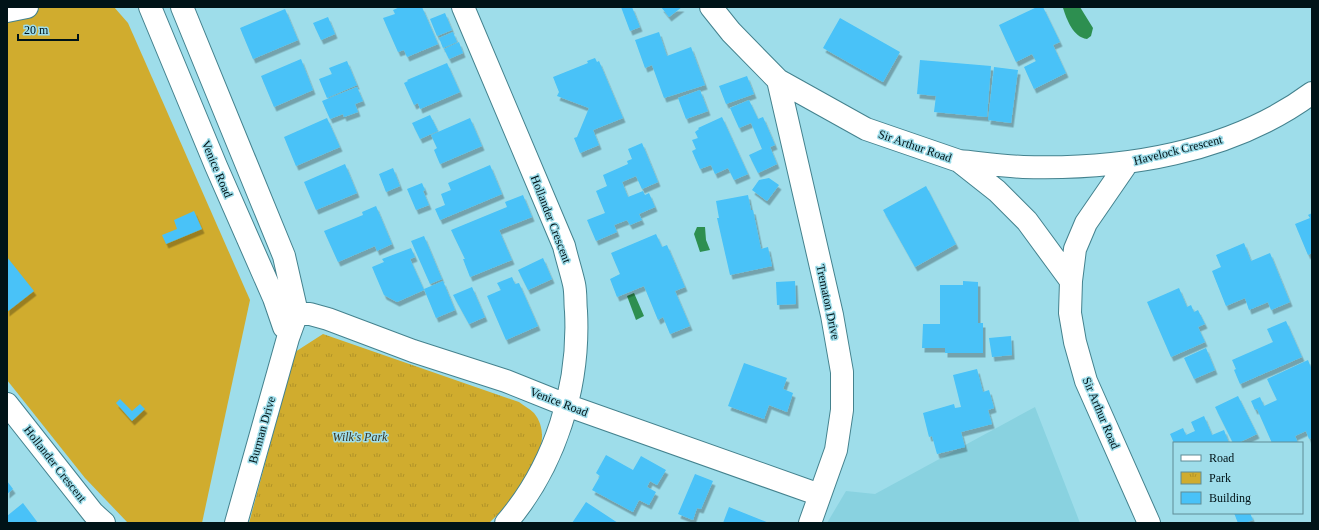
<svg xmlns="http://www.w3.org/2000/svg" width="1319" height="530" viewBox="0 0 1319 530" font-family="'Times New Roman',serif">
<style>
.built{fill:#89d2e0}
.grass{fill:#d0ac2e}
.park{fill:url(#park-tufts)}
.water{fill:#2d8f50}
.building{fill:#48c2f8;filter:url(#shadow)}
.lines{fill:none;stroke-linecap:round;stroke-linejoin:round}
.minor-casing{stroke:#44828e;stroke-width:24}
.minor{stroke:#fff;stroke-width:22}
.labels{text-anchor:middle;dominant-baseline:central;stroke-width:3;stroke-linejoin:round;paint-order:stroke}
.street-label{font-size:12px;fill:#001317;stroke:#9eddea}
.park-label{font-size:12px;font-style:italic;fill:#3c341d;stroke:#9eddea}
</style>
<defs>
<pattern id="park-tufts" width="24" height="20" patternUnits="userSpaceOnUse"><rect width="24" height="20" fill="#d0ac2e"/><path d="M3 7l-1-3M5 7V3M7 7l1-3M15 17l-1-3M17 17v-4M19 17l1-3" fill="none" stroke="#b19328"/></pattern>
<filter id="shadow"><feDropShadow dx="2.5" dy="4.5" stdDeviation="0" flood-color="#0004"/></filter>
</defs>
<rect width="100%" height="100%" fill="#9eddea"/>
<path class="built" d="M1035,407L1080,523H827L846,491L875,494Z"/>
<path class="grass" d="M7,7H114L128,23L250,300L202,523H128L85,478L7,380Z"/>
<path class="park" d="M323,334L519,402C523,405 530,409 534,413C561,446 513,501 489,523H249L295,352Z"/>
<path class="water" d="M1080,7L1093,28L1091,36L1087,39C1073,37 1067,20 1063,8Z
M697,227H705L706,240L710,250L700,252L694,234Z
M634,293L644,316L636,320L627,296Z"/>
<path class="building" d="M400,7H422L438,44L407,57L404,50L398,52L383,18L395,14L393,10Z
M621,7H632L640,27L630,31Z
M661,7H682L669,17Z
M1037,7H1043L1060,42L1053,45L1066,73L1034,89L1024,67L1036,61L1032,54L1016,62L999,25Z
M285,9L298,40L253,59L240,28Z
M445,13L452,30L437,36L430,19Z
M328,17L335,34L321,40L313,23Z
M840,18L900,52L883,82L823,48Z
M453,32L457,42L443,48L439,38Z
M659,32L667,56L691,47L705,85L664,98L652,65L645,68L635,40Z
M459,42L463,53L449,59L444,49Z
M595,58L597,62L599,61L623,118L593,130L599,145L580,153L574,138L577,137L589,108L557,96L559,92L553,77L588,63L587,61Z
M301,59L313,90L274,107L261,76Z
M920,60L991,66L987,117L934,112L936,96L917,94Z
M347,61L357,85L327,98L319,79L332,74L329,68Z
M447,63L460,92L420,109L418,103L414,105L404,83L408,81L407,80Z
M994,67L1018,70L1011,123L988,120Z
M747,76L754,94L726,104L719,86Z
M357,87L363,101L355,104L358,112L344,117L343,114L330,119L322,101Z
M700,90L708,111L686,119L678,98Z
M749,100L758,119L763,117L775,145L770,147L777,164L758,173L749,155L762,149L751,123L739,128L730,108Z
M430,115L438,131L420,139L412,123Z
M722,117L748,174L734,180L728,168L715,174L711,165L700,169L692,151L696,149L692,140L698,138L695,132L699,129L698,128Z
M327,118L340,147L296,166L284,137Z
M470,118L482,146L440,164L434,150L437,148L431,135Z
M642,143L658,182L642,189L636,176L622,182L628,197L643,191L645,195L649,193L655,207L639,214L642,220L630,225L627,220L614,225L617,232L596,241L587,220L605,213L596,191L607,186L603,175L628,164L627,161L632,159L628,149Z
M345,164L357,193L316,210L304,182Z
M490,165L502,194L440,220L435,209L445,205L441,194L451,190L448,183Z
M393,168L400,186L386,192L379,174Z
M769,178L779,185L767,201L752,190L759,180Z
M422,183L425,190L423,191L429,205L416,210L407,189Z
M926,186L956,244L915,267L883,210Z
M523,195L532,217L499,230L512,260L470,277L463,259H465L451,230L507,207L505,202Z
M748,195L751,210H753L761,249L768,247L772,266L730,275L717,218H719L716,201Z
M376,206L392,244L377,251L375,246L338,262L324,231L363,215L362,212Z
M194,211L202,229L166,244L162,235L177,229L174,220Z
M1312,213V253L1308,255L1295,224L1310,218L1308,215Z
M656,234L662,247L667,245L685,287L675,291L690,326L670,334L663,317L658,320L644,286L617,297L610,279L620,274L611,253Z
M424,236L442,279L430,284L411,241Z
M1244,243L1251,261L1270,253L1290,302L1271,310L1268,302L1249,310L1245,298L1226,306L1212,271L1221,267L1216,255Z
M411,248L415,257L410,259L424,290L397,302L384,295L372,267L384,262L382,259Z
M7,257L34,291L7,312Z
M543,258L552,279L528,290L518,270Z
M512,277L515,284L519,283L538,326L506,340L487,296L501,290L497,283Z
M443,281L455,310L436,318L424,289Z
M795,281L796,304L777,305L776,282Z
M963,281L978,282V323H983V353H945V348H922L923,324H940V285H963Z
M472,287L485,317L469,324L453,295Z
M1179,288L1187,307L1191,305L1194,312L1198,310L1205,324L1198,327L1205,342L1171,357L1147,302Z
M1286,321L1302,357L1240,384L1234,370L1236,369L1232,360L1273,342L1267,329Z
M1011,336L1012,355L992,357L989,338Z
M1206,348L1215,370L1194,379L1184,358Z
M1308,360L1312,370V438L1309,439L1306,431L1295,436L1298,443H1272L1257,409L1255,410L1251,401L1260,397L1264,406L1277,400L1267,379Z
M744,363L787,378L783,389L793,393L787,412L769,405L764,419L728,406Z
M977,369L983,392L989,390L994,408L988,410L992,424L961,432L965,447L937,454L932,436L929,437L923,413L954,404L955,408L961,407L953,375Z
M1238,396L1257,434L1238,443H1233L1215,407Z
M120,399L132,411L140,404L145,409L132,421L116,403Z
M1204,416L1212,435L1224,430L1229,443H1174L1170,434L1183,428L1186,435L1195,431L1191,422Z
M606,455L633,470L641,456L666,470L657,485L650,481L647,487L656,492L649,505L639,500L633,512L592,490L600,476L596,473Z
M695,474L713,481L701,509L697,508L693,520L678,514Z
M7,481L13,489L7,494Z
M586,502L618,523H572Z
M23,503L38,523H7V516Z
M729,507L769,523H723Z
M1234,513H1250L1253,520L1245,523H1238Z"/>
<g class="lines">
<g class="minor-casing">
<path id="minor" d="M150,7L216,166L274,298L284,327
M182,7L284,256L297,313L288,338L236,523
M463,7L564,246C567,259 571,271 574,284C576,293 575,303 576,311C580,387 555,466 506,523
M711,7L731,32L778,80L866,129L959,161L997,191L1027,221L1071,281L1070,313L1075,342L1086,381L1149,523
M7,11L27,7
M778,80L832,315L842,372V410L836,450L810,523
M959,161C980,163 1002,166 1023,167C1122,170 1231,153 1312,93
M1071,281L1075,249L1086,223L1128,162
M280,314H310L328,319L413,351L506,381L566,405L820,495
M7,404L93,513L104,523"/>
</g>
<use href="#minor" class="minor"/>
</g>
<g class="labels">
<g class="street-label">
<text transform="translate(915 146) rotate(19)">Sir Arthur Road</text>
<text transform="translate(1178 150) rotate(-14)">Havelock Crescent</text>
<text transform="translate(217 169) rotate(67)">Venice Road</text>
<text transform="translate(551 219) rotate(69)">Hollander Crescent</text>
<text transform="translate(828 302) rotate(78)">Trematon Drive</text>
<text transform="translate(559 402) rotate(21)">Venice Road</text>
<text transform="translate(1101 413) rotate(67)">Sir Arthur Road</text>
<text transform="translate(262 430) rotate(-74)">Burman Drive</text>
<text transform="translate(55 464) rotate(52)">Hollander Crescent</text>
</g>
<g class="park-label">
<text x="360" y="437">Wilk's Park</text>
</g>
</g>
<rect width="1319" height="530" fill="none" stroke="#001317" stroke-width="16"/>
<rect x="1173" y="442" width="130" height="72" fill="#9eddea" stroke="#5f8c96"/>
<rect x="1181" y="455" width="20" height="6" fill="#ffffff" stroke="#5f8c96"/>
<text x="1209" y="462" font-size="12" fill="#001317">Road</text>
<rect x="1181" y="472" width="20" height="12" fill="url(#park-tufts)" stroke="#5f8c96"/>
<text x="1209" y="482" font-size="12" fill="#001317">Park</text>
<rect x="1181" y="492" width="20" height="12" fill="#48c2f8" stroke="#5f8c96"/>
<text x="1209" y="502" font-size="12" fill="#001317">Building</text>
<path d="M18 34v6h60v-6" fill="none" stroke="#001317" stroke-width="2"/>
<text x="24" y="34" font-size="12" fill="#001317" stroke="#9eddea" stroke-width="3" paint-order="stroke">20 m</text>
</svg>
